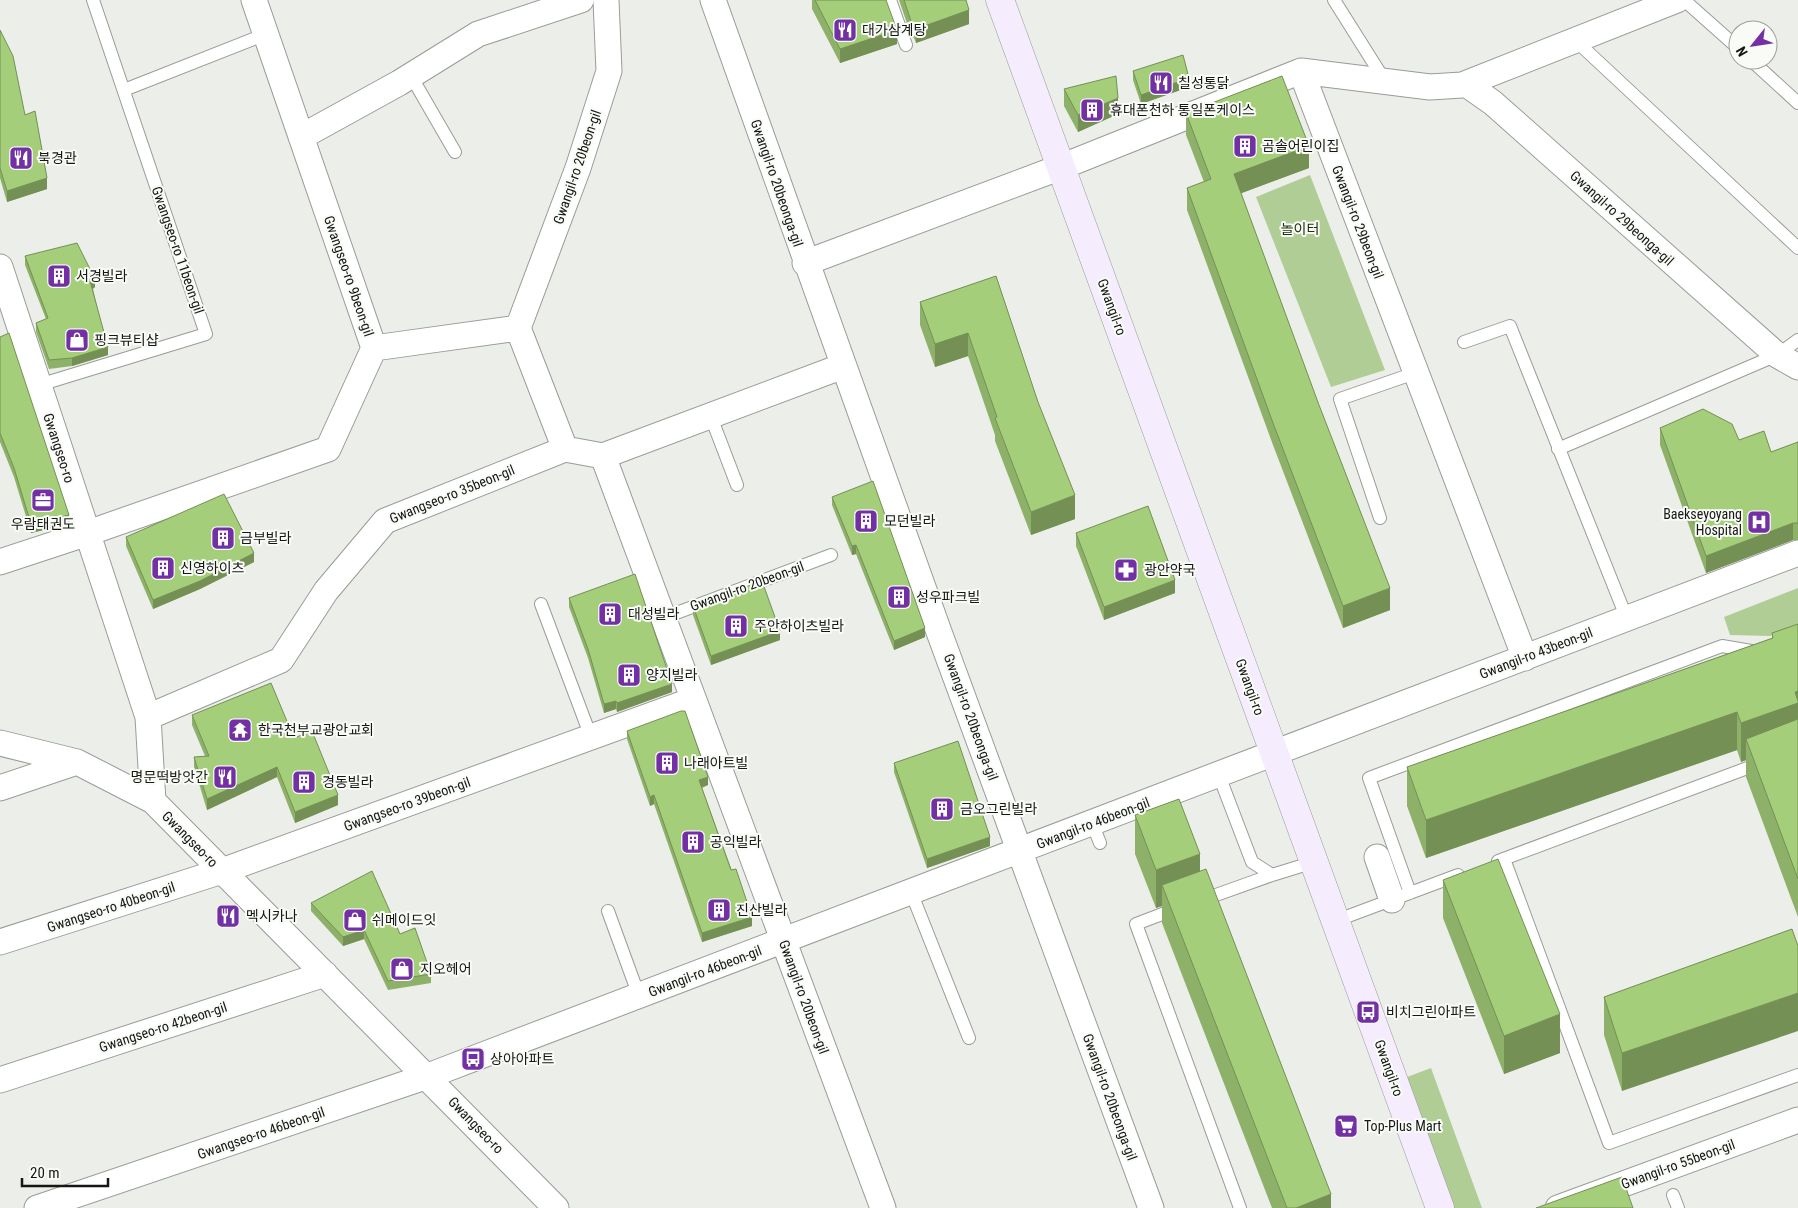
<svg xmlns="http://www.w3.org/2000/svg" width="1798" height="1208" viewBox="0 0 1798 1208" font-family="'Roboto Condensed','Noto Sans KR',sans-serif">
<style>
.green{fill:#b1cd96}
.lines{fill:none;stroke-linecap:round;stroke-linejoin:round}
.lane-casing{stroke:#999c97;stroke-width:14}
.street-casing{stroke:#999c97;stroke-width:27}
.secondary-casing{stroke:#999c97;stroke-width:29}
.lane{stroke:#fff;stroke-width:12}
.street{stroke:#fff;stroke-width:25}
.secondary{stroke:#f5ecfe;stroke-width:28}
.wall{fill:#8eb169}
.shaded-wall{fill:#749055}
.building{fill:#a5ce7a;stroke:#749055}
.labels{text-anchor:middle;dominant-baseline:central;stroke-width:4;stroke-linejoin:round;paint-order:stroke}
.poi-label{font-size:14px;fill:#161715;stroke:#f8fbf6;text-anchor:start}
.street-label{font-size:14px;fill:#161715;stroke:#f8fbf6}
.park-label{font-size:14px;fill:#20300d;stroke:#f8fbf6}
</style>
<rect width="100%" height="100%" fill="#ebeee9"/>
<path class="green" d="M1310,175L1385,370L1331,387L1256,197Z
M1798,588V626L1770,636L1730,635L1724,617Z
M1431,1068L1482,1208H1440L1394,1082Z"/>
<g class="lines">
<g class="lane-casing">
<path id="lane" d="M890,0L906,45
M1334,0L1385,81
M1684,0L1738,48
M1575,40L1798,248
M1751,60L1798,103
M411,76L455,152
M124,90L266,34
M1464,342L1510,326L1627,619
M39,385L206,334L93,0
M711,417L737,485
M1558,449L1777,355L1798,340
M1380,518L1340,399L1415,373
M541,604L591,737
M663,618L831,555
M1223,786L1252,862L1272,875L1314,862
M1092,823L1100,843
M1504,859L1609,1143L1798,1075
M1498,861L1761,763
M911,892L969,1038
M1410,893L1369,778L1722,646L1757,652
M1202,900L1272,875
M1178,908L1136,924L1240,1208
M608,911L639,996
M1335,921L1458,875
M1673,1195L1678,1208"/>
</g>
<g class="street-casing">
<path id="street" d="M713,0L939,632L1151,1208
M1301,71L1525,658
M1466,84L1493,103L1777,355L1798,367
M301,137L399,83L478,34L581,0
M805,263L1061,167L1301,71L1430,87L1462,85L1677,0
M0,267L148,717L153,801
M374,348L518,328
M565,449L603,456L883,1208
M565,449L518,328L578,168L609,71L606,0
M603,456L843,366
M0,562L88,533L328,449L374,348L254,0
M148,717L281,660L326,591L385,521L565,449
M0,743L77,762L153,801L556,1208
M0,788L77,762
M1377,857L1392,900
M0,942L222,871L693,700
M0,1080L325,974
M37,1208L428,1076L1798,553
M1558,1208L1798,1120"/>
</g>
<g class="secondary-casing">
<path id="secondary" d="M1000,0L1440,1208"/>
</g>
<use href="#lane" class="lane"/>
<use href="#street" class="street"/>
<use href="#secondary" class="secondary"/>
</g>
<path class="wall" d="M812,0H886L897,44L840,63L812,9Z
M899,0H966L969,24L916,43L914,38H912Z
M0,30L47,189L7,202L0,178Z
M1133,71L1189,87L1141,104L1133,80Z
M1064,89L1118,114L1078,132L1064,106Z
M1186,113L1309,168L1241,193L1390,610L1343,628L1273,445L1187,210V188L1204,182L1186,135Z
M25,256L95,287L93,289L108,355L72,366L49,369L36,332V323L46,319L25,265Z
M996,276L1075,519L1031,535L995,441V435L968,356L935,367L920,325V302Z
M0,337L69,524L31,533L14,477L0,442Z
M1660,428L1739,440L1771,452L1798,442V540H1793L1706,573L1660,445Z
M832,497L925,637L894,650L856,554L852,555L832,505Z
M1076,533L1175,593L1104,620L1076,546Z
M126,537L254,562L200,589L153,609L126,546Z
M569,598L672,692L617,712L616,709L604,713L588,658L569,607Z
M693,606L780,640L711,665L693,615Z
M1798,624V917L1746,777V760L1741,762L1737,750L1426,858L1407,806V767L1772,638V633Z
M192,715L294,738L338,805L295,823L277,777L207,810L194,767V757L205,756L192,725Z
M627,731L708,785L702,788L752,926L702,942L654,804L650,806L627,739Z
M894,763L990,846L927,868L894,772Z
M1135,815L1200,871L1331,1208H1272L1162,923V906L1156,908L1135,854Z
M1443,880L1560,1053L1504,1074L1443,918Z
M311,903L400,934L431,974V983L388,990L364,939L343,946L311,911Z
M1792,929L1622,1091L1604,1035V997Z"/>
<path class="shaded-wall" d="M969,10V24L916,43V29Z
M912,24H914V38H912Z
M897,30V44L840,63V49Z
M1189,78V87L1141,104V95Z
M1118,98V114L1078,132V115Z
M1309,146V168L1234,196V174Z
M47,178V189L7,202V191Z
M95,279V287L90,290V281Z
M968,333V356L935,367V344Z
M108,347V355L72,366V358Z
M1075,495V519L1031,535V512Z
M69,515V524L31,533V524Z
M1793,523V540L1706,573V556Z
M856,545V554L852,555V546Z
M254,553V562L200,589L153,609V600Z
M1175,580V593L1104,620V607Z
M1390,588V610L1343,628V606Z
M925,628V637L894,650V641Z
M780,631V640L711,665V656Z
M672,684V692L617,712V703Z
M1798,691V741L1746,739V760L1741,762V723Z
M616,701V709L604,713V704Z
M1737,712V750L1426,858V820Z
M277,767V777L207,810V799Z
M708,777V785L699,788V780Z
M338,795V805L295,823V812Z
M654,795V804L650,806V797Z
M990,837V846L927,868V859Z
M1200,854V892L1162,885V906L1156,908V870Z
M752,917V926L702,942V933Z
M364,930V939L343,946V937Z
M1798,993V1031L1622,1091V1053Z
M1560,1014V1053L1504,1074V1036Z
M1331,1194V1208H1296Z"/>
<path class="building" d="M815,0H886L897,30L840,49Z
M904,0H966L969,10L916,29L914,24H912Z
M0,30L13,56L25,115L35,111L47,178L7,191L0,168Z
M1183,55L1189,78L1141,95L1133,71Z
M1116,76L1118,98L1078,115L1064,89Z
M1282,76L1309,146L1234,174L1319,405L1390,588L1343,606L1273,423L1187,188L1211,179L1186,113Z
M77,243L95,279L90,281L108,347L72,358L49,360L36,323L48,318L25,256Z
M996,276L1038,402L1075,495L1031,512L995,418L997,417L968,333L935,344L920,302Z
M9,333L69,515L31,524L14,468L0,433V337Z
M1703,409L1732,424L1739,440L1764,431L1771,452L1798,442V523H1793L1706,556L1660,428Z
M873,481L925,628L894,641L856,545L852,546L832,497Z
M224,494L254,553L200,581L153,600L126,537Z
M1148,506L1175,580L1104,607L1076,533Z
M635,574L672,684L617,703L616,701L604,704L588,649L569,598Z
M762,581L780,631L711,656L693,606Z
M1798,624V691L1795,692L1798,701V703L1741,723L1737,712L1426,820L1407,767L1773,638L1772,633Z
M271,683L294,738L312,731L338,795L295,812L277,767L207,799L194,757L209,756L192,715Z
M681,711H685L708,777L699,780L731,870L736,869L752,917L702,933L654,795L650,797L627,731Z
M1798,719V879L1746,739Z
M958,741L990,837L927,859L894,763Z
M1179,799L1200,854L1156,870L1135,815Z
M1498,859L1560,1014L1504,1036L1443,880Z
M1206,869L1331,1194L1296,1208H1287L1162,885Z
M372,871L400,934L415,928L431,974L388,981L364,930L343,937L311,903Z
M1792,929L1798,946V993L1622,1053L1604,997Z
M1622,1177L1633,1208H1536Z"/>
<defs>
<g id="restaurant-square" transform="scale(1.25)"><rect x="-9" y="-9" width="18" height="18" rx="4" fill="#7330a4" stroke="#f8fbf6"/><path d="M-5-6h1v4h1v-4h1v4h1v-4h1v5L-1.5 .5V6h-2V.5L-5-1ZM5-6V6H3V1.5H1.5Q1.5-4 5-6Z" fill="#fff"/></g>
<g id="building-square" transform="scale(1.25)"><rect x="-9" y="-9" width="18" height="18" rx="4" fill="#7330a4" stroke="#f8fbf6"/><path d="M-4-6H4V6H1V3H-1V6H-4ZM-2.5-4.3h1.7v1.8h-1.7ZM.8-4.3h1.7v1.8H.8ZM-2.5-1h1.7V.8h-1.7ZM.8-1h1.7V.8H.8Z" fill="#fff"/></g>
<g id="shop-square" transform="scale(1.25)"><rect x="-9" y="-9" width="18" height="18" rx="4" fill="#7330a4" stroke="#f8fbf6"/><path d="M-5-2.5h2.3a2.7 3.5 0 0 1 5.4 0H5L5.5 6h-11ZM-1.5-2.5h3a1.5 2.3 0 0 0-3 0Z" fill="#fff"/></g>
<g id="office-square" transform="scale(1.25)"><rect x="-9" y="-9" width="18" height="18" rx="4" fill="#7330a4" stroke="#f8fbf6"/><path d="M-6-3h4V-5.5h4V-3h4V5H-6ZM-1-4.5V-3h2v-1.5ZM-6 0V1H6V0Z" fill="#fff"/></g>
<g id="hospital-square" transform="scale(1.25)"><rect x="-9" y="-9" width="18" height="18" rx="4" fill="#7330a4" stroke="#f8fbf6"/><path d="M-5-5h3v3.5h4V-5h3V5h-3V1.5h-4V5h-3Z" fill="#fff"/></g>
<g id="pharmacy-square" transform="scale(1.25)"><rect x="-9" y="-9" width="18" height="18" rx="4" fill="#7330a4" stroke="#f8fbf6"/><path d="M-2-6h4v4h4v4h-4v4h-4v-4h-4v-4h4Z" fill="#fff"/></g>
<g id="temple-square" transform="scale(1.25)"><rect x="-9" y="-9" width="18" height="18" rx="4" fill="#7330a4" stroke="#f8fbf6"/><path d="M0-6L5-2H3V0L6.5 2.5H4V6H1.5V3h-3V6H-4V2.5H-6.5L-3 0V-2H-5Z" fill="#fff"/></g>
<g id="bus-square" transform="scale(1.25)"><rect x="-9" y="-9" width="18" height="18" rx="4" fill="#7330a4" stroke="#f8fbf6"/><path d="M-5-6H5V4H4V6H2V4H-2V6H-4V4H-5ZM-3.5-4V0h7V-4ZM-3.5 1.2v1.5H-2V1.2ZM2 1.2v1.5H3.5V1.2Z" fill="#fff"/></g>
<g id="supermarket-square" transform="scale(1.25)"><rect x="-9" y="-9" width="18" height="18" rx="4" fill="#7330a4" stroke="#f8fbf6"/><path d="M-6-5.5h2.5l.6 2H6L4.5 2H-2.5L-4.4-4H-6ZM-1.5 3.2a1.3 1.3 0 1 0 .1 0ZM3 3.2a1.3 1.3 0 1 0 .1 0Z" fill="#fff"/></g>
</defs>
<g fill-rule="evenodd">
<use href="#restaurant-square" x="845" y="30"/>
<use href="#restaurant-square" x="1161" y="83"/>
<use href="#building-square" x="1092" y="110"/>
<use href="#building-square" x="1245" y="146"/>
<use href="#restaurant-square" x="21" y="158"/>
<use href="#building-square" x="59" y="276"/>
<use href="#shop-square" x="77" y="340"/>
<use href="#office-square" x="43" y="500"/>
<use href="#building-square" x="866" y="521"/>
<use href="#hospital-square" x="1759" y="522"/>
<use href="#building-square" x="223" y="538"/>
<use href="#building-square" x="163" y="568"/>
<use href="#pharmacy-square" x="1126" y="570"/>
<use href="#building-square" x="899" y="597"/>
<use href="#building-square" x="610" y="614"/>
<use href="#building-square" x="736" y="626"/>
<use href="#building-square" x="629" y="675"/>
<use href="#temple-square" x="240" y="730"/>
<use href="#building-square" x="667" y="763"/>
<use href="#restaurant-square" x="225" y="777"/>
<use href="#building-square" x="304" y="782"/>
<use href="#building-square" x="942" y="809"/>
<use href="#building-square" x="693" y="842"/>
<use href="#building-square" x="719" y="910"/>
<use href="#restaurant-square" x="228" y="916"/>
<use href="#shop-square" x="355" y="920"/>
<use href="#shop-square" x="402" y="969"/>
<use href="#bus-square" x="1368" y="1012"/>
<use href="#bus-square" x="473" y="1059"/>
<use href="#supermarket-square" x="1346" y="1126"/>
</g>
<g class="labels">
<g class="poi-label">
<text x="862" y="30">대가삼계탕</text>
<text x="1178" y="83">칠성통닭</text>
<text x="1110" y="110">휴대폰천하 통일폰케이스</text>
<text x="1262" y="146">곰솔어린이집</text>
<text x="38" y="158">북경관</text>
<text x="76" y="276">서경빌라</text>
<text x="94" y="340">핑크뷰티샵</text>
<text x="1742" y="514" text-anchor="end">Baekseyoyang<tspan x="1742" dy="16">Hospital</tspan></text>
<text x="884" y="521">모던빌라</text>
<text x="43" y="524" text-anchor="middle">우람태권도</text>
<text x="240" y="538">금부빌라</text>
<text x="180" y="568">신영하이츠</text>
<text x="1144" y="570">광안약국</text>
<text x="916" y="597">성우파크빌</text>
<text x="628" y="614">대성빌라</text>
<text x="754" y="626">주안하이츠빌라</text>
<text x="646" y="675">양지빌라</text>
<text x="258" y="730">한국천부교광안교회</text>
<text x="684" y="763">나래아트빌</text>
<text x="208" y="777" text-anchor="end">명문떡방앗간</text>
<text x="322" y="782">경동빌라</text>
<text x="960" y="809">금오그린빌라</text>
<text x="710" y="842">공익빌라</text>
<text x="736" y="910">진산빌라</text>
<text x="246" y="916">멕시카나</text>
<text x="372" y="920">쉬메이드잇</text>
<text x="420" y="969">지오헤어</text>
<text x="1386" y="1012">비치그린아파트</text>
<text x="490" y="1059">상아아파트</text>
<text x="1364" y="1126">Top-Plus Mart</text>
</g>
<g class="street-label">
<text transform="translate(577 167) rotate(-71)">Gwangil-ro 20beon-gil</text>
<text transform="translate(777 183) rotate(71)">Gwangil-ro 20beonga-gil</text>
<text transform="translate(1622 218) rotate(42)">Gwangil-ro 29beonga-gil</text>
<text transform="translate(1358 222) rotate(69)">Gwangil-ro 29beon-gil</text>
<text transform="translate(178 250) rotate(71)">Gwangseo-ro 11beon-gil</text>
<text transform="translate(349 276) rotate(71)">Gwangseo-ro 9beon-gil</text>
<text transform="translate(1112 307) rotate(70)">Gwangil-ro</text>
<text transform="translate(59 448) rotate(72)">Gwangseo-ro</text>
<text transform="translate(452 494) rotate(-22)">Gwangseo-ro 35beon-gil</text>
<text transform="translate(747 586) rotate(-20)">Gwangil-ro 20beon-gil</text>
<text transform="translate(1536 653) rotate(-21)">Gwangil-ro 43beon-gil</text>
<text transform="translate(1250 687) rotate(70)">Gwangil-ro</text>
<text transform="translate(971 717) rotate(70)">Gwangil-ro 20beonga-gil</text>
<text transform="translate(407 804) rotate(-20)">Gwangseo-ro 39beon-gil</text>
<text transform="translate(1093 823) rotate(-21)">Gwangil-ro 46beon-gil</text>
<text transform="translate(190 839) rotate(45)">Gwangseo-ro</text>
<text transform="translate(111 907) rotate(-18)">Gwangseo-ro 40beon-gil</text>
<text transform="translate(705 971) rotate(-21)">Gwangil-ro 46beon-gil</text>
<text transform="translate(804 997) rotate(70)">Gwangil-ro 20beon-gil</text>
<text transform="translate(163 1027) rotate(-18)">Gwangseo-ro 42beon-gil</text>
<text transform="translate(1389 1068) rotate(70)">Gwangil-ro</text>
<text transform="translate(1110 1097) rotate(70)">Gwangil-ro 20beonga-gil</text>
<text transform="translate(476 1125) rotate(46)">Gwangseo-ro</text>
<text transform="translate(261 1133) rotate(-19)">Gwangseo-ro 46beon-gil</text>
<text transform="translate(1678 1164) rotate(-20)">Gwangil-ro 55beon-gil</text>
</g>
<g class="park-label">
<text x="1300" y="229">놀이터</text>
</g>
</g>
<g transform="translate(1753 45) rotate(240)"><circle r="24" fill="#f8fbf6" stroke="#9ea09c"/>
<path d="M0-4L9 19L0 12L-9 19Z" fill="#7330a4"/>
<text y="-8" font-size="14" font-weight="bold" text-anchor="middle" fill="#161715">N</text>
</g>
<path d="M22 1178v8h86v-8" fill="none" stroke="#161715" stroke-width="2.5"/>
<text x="30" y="1178" font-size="15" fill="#161715" stroke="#f8fbf6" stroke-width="4" paint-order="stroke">20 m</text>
</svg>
